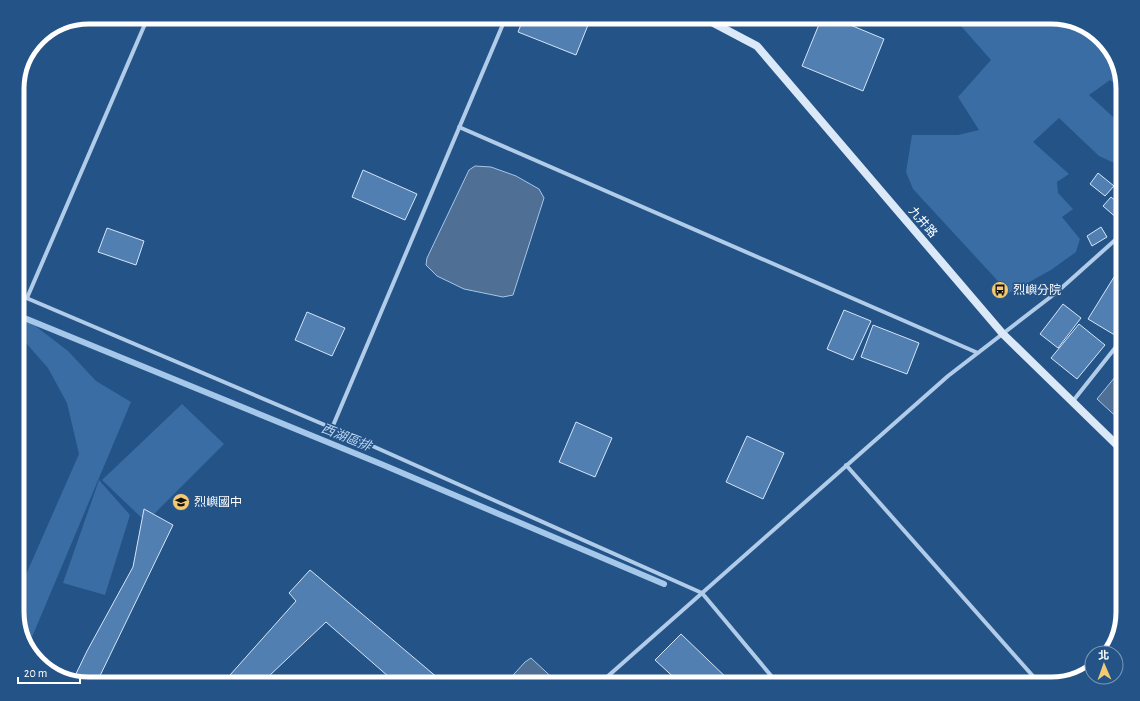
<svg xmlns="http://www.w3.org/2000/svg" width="1140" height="701" viewBox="0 0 1140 701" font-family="'Alegreya Sans','Noto Sans TC',sans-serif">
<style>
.green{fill:#396da4}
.water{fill:#4f6f94;stroke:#a4c7ea}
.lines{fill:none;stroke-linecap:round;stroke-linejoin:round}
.stream{stroke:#a4c7ea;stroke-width:6}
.building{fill:#517fb1;stroke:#d4e5f7}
.minor{stroke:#b0cce9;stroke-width:4}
.secondary{stroke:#dae8f7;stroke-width:8}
.labels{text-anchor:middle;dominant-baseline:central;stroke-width:3;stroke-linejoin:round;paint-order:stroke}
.street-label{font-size:12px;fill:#fff;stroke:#245387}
.poi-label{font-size:12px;fill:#fff;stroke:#245387;text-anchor:start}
.water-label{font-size:13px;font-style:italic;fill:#bbd5f0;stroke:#245387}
.rim{fill:none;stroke:#fff;stroke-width:5}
</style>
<rect width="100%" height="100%" fill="#245387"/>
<path class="green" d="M953,17H1051L1087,27L1113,53L1123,85V91L1110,80L1089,95L1123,126V167L1099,156L1059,118L1033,142L1069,174L1057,182L1058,193L1073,209L1062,217L1080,239L1076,252L1051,270L1009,293L913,189L906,172L912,135H958L979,130L958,97L991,60Z
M17,314L25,318L68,351L96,381L131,402L27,649L17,616V595L79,454L67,403L48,368L26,343L17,337Z
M182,404L224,444L146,522L102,480Z
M99,480L130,515L105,595L63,583Z"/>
<path class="water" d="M475,166L491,167L516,176L539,189L544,198L513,295L503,297L464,289L437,276L426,265L427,258L469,170Z
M1120,371L1123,373V423L1097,399Z
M531,658L559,684H505L525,662Z"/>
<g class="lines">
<path class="stream" d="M17,315L381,464L664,584"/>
</g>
<path class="building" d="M524,17H568L588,25L576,55L518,32Z
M822,17H831L884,39L863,91L802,66Z
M363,170L417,194L405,220L352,197Z
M1098,173L1114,186L1105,196L1090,184Z
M1111,197L1123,207V215L1119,220L1103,206Z
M1101,227L1107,237L1092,246L1087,236Z
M107,228L144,241L136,265L98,252Z
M1114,277L1123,282V340L1088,319Z
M1063,304L1081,318L1058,348L1040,334Z
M844,310L871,321L853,360L827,349Z
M307,312L345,328L332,356L295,340Z
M1079,324L1105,345L1077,379L1051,358Z
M873,325L919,343L907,374L861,357Z
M576,422L612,438L595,477L559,462Z
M747,436L784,453L763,499L726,482Z
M144,509L173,525L96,684H89L73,680L87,651L133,567Z
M310,570L445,684H397L326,622L268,677L274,683L273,684H222L296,601L289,593Z
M681,634L733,684H681L655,660Z"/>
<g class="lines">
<path class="minor" d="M459,127L978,353
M17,294L332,428L702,593L778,684
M27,298L148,17
M1073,401L1115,348L1123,354
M332,428L506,17
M846,465L1040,684
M599,684L948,376L1057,292L1123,233"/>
<path class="secondary" d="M702,17L757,46L1003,334L1123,451"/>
</g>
<defs>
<g id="bus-disc" transform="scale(0.9)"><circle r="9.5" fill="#f3ca73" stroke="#245387"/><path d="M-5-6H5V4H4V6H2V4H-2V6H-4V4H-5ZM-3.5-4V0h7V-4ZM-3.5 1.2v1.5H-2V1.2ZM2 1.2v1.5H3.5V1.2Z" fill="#111"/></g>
<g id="school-disc" transform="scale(0.9)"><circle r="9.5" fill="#f3ca73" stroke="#245387"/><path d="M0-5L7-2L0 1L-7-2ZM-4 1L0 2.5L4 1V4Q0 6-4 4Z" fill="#111"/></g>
</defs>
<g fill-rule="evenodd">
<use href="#bus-disc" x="1000" y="290"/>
<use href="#school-disc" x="181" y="502"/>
</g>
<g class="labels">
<g class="street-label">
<text transform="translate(923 222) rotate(49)">九井路</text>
</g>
<g class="poi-label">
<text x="1013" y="290">烈嶼分院</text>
<text x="194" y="502">烈嶼國中</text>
</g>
<g class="water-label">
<text transform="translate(346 438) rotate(22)">西湖區排</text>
</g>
</g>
<path d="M0 0H1140V701H0ZM89 24H1051A65 65 0 0 1 1116 89V612A65 65 0 0 1 1051 677H89A65 65 0 0 1 24 612V89A65 65 0 0 1 89 24Z" fill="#245387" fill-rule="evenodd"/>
<path class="rim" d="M89 24H1051A65 65 0 0 1 1116 89V612A65 65 0 0 1 1051 677H89A65 65 0 0 1 24 612V89A65 65 0 0 1 89 24Z"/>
<g transform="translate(1104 665) rotate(358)"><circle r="19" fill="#245387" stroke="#7c98b7"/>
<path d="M0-3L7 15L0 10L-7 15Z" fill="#f3ca73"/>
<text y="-6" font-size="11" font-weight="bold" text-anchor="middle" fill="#ffffff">北</text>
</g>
<path d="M18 677v6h62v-6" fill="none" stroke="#ffffff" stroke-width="2"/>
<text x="24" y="677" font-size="12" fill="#ffffff" stroke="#245387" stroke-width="3" paint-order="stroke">20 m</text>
</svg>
